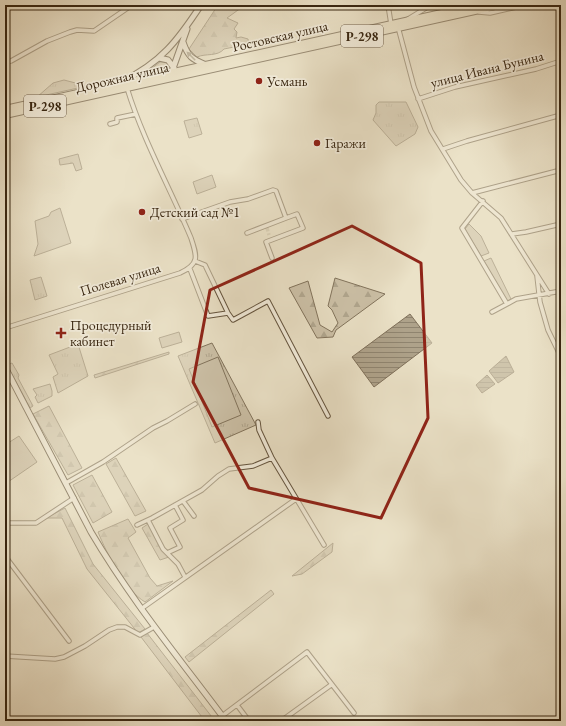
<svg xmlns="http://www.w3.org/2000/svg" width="566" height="726" viewBox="0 0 566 726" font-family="'EB Garamond',serif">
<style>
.grass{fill:url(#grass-tufts);stroke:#82745d}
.forest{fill:url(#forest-firs);stroke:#82745d}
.park{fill:#cdc2a9;stroke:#82745d}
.water{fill:url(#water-rules);stroke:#7f705a}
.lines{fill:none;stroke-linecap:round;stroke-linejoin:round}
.street-tunnel{stroke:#c7bca3;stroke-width:3.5;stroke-dasharray:3.5 2;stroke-linecap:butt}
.street-casing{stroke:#65553f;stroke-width:5.5}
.secondary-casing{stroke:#382611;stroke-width:7}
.highway-casing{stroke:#382611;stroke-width:8}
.street{stroke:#f2ecdb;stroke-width:3.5}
.secondary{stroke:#f2ecdb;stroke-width:5}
.highway{stroke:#ebe2c8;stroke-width:6}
.oneway{fill:#958976}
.marked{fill:none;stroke:#8f2418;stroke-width:3;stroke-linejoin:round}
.poi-dot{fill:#8f2418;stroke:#f2ecdb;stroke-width:1.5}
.labels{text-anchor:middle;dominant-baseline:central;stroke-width:3.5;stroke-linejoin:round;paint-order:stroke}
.shield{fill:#f2ecdb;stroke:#70614e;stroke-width:1}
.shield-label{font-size:13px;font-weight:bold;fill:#382611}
.street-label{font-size:14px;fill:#382611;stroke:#f2ecdb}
.poi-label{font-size:14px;fill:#382611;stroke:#f2ecdb;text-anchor:start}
</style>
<defs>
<pattern id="grass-tufts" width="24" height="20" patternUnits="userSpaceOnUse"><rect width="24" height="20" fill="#cdc2a9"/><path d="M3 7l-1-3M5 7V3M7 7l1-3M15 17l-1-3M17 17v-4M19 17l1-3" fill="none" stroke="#b1a790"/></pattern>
<pattern id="forest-firs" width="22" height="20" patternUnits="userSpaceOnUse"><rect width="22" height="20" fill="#cdc2a9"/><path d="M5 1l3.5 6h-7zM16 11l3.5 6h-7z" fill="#b1a790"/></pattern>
<pattern id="water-rules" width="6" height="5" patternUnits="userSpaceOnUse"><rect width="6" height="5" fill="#aea28a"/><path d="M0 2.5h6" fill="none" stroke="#8f846f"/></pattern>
</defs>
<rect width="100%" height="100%" fill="#ebe2c8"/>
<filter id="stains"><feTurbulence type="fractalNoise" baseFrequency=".005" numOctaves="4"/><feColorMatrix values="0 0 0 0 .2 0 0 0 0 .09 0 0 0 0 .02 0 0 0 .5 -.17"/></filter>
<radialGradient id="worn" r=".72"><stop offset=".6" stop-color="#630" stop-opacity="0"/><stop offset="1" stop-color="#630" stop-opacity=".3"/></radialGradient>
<path class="grass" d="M160,62H166L169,67V69L142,76Z
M64,80L87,86L37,97L53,83Z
M379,102H406L418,127L415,134L396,146L373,120L376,113V105Z
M197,118L202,134L189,138L184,121Z
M41,277L47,296L35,300L30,280Z
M212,343L256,425L215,443L178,356Z
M78,344L88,376L58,393L53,377L58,374L49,355Z
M12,363L19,375L18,378L33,406L30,408L7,365Z
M50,384L52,391V396L38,403L35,397L37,395L33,389Z"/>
<path class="forest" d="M218,5H245L227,18L238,23L234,29L237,32L236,38L241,37L248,39L249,44L224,49C217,57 206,53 197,57L189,49Z
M78,154L82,169L76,171L73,163L60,165L59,159Z
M335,278L385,294L336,330L333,337L317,338L289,288L308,281L320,325L332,332L338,323L332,310L328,306Z
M169,352V354L95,378L94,375Z
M49,406L82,468L68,475L33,414Z
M116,458L146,511L135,516L106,464Z
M92,475L112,512L93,523L73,485Z
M65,508L93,564L145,629L138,633L87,569L62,518H46Z
M128,519L136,532L128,538L150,578L157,586L173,581L145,602C125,590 107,554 98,532Z
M148,524L163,551L169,557L160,560L142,528Z
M333,543L332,552L302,574L292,576Z
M271,590L274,594L189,662L185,657Z
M147,633L215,721H205L141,637Z"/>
<path class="park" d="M212,175L216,187L197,194L193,182Z
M60,208L71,243L34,256L38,244L35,221L49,216L51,212Z
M469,224L481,236L489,253L481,256L465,229Z
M491,258L511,299L507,301L484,261Z
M179,332L182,342L162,348L159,338Z
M218,357L241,415L212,427L189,369Z
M19,436L37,462L5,484V445Z"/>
<path class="water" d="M410,314L432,343L374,387L352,357Z
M506,356L514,372L498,383L489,371Z
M487,375L495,384L482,393L476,385Z"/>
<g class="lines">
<path class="street-tunnel" d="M267,228L269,235"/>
<g class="street-casing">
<path id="street" d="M388,5L391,24
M479,12L490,13L525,5
M408,19L431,5
M398,27L414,87L431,131L461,180L472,193L501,218L549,294
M5,63L11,61L47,41L70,32L77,30L94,31L132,5
M418,99L455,87L536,69L561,61
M110,124L117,122V118L136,114
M443,149L467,141L561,115
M472,193L561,170
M483,201L462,228L507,304L516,299L561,291
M182,219L230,202L248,199L273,190L276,191L286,218L297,214L303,228L266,242L272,258
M247,233L286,218
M512,234L526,232L561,224
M195,261L205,265L228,313L233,320L268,301L328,416
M190,269L208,316L228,313
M537,276L540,302L548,330L561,357
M492,312L507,304
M5,328L180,273C200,264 197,256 191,238C170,188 143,140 127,88
M556,346L561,343
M258,422L259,430L272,458L324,545
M66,483L103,462L153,428L167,421L195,404
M183,501L194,516
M5,513L7,523H5
M148,520L163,549L167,553L180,547L170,528L183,520L175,505
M137,525L152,518L202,490L218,476L229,469L253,466L272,458
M167,553L178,564L185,577
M141,609L296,499
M69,641L5,556L7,523H36L74,498
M5,656L55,659L64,657L85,646L109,630L117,627H125L140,635L154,627
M237,705L249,721
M222,716L307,652L354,713
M281,721L331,685"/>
</g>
<g class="secondary-casing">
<path id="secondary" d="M183,42C188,57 192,59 206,65
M159,58L168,60L174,68
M171,74L187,29
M121,82C161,63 178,40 201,5
M5,367L91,532C131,600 179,658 226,721"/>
</g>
<g class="highway-casing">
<path id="highway" d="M5,109L478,5
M5,115L502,5"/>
</g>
<use href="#street" class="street"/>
<use href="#secondary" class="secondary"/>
<use href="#highway" class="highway"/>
</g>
<defs><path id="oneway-solid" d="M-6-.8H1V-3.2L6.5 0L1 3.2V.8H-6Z"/></defs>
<use class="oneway" href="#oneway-solid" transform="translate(191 56) rotate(-135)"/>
<path d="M0 0H566V726H0ZM352,226L421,263L428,418L381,518L249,488L193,382L210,290Z" fill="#ebe2c8" fill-opacity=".55" fill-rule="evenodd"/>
<path class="marked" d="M352,226L421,263L428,418L381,518L249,488L193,382L210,290Z"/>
<g class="poi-dot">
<circle cx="259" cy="81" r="4"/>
<circle cx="317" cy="143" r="4"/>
<circle cx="142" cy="212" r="4"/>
<path d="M59 327h4v4h4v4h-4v4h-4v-4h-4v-4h4z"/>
</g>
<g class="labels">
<g class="shield">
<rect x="341" y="25" width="42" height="22" rx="3"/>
<rect x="24" y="95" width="42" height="22" rx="3"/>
</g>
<g class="shield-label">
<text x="362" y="36">Р-298</text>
<text x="45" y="106">Р-298</text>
</g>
<g class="street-label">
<text transform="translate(280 36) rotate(-13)">Ростовская улица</text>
<text transform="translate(487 69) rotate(-14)">улица Ивана Бунина</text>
<text transform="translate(122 77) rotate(-13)">Дорожная улица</text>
<text transform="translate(120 279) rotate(-17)">Полевая улица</text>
</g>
<g class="poi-label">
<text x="267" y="81">Усмань</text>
<text x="325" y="143">Гаражи</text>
<text x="150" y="212">Детский сад №1</text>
<text x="70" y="325">Процедурный<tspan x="70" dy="16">кабинет</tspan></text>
</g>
</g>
<rect width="566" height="726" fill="none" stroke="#ebe2c8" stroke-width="20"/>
<rect x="6" y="6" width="554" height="714" fill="none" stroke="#382611" stroke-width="2"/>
<rect x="10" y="10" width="546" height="706" fill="none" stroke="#382611"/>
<rect width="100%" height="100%" filter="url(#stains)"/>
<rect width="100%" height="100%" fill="url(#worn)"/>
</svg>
